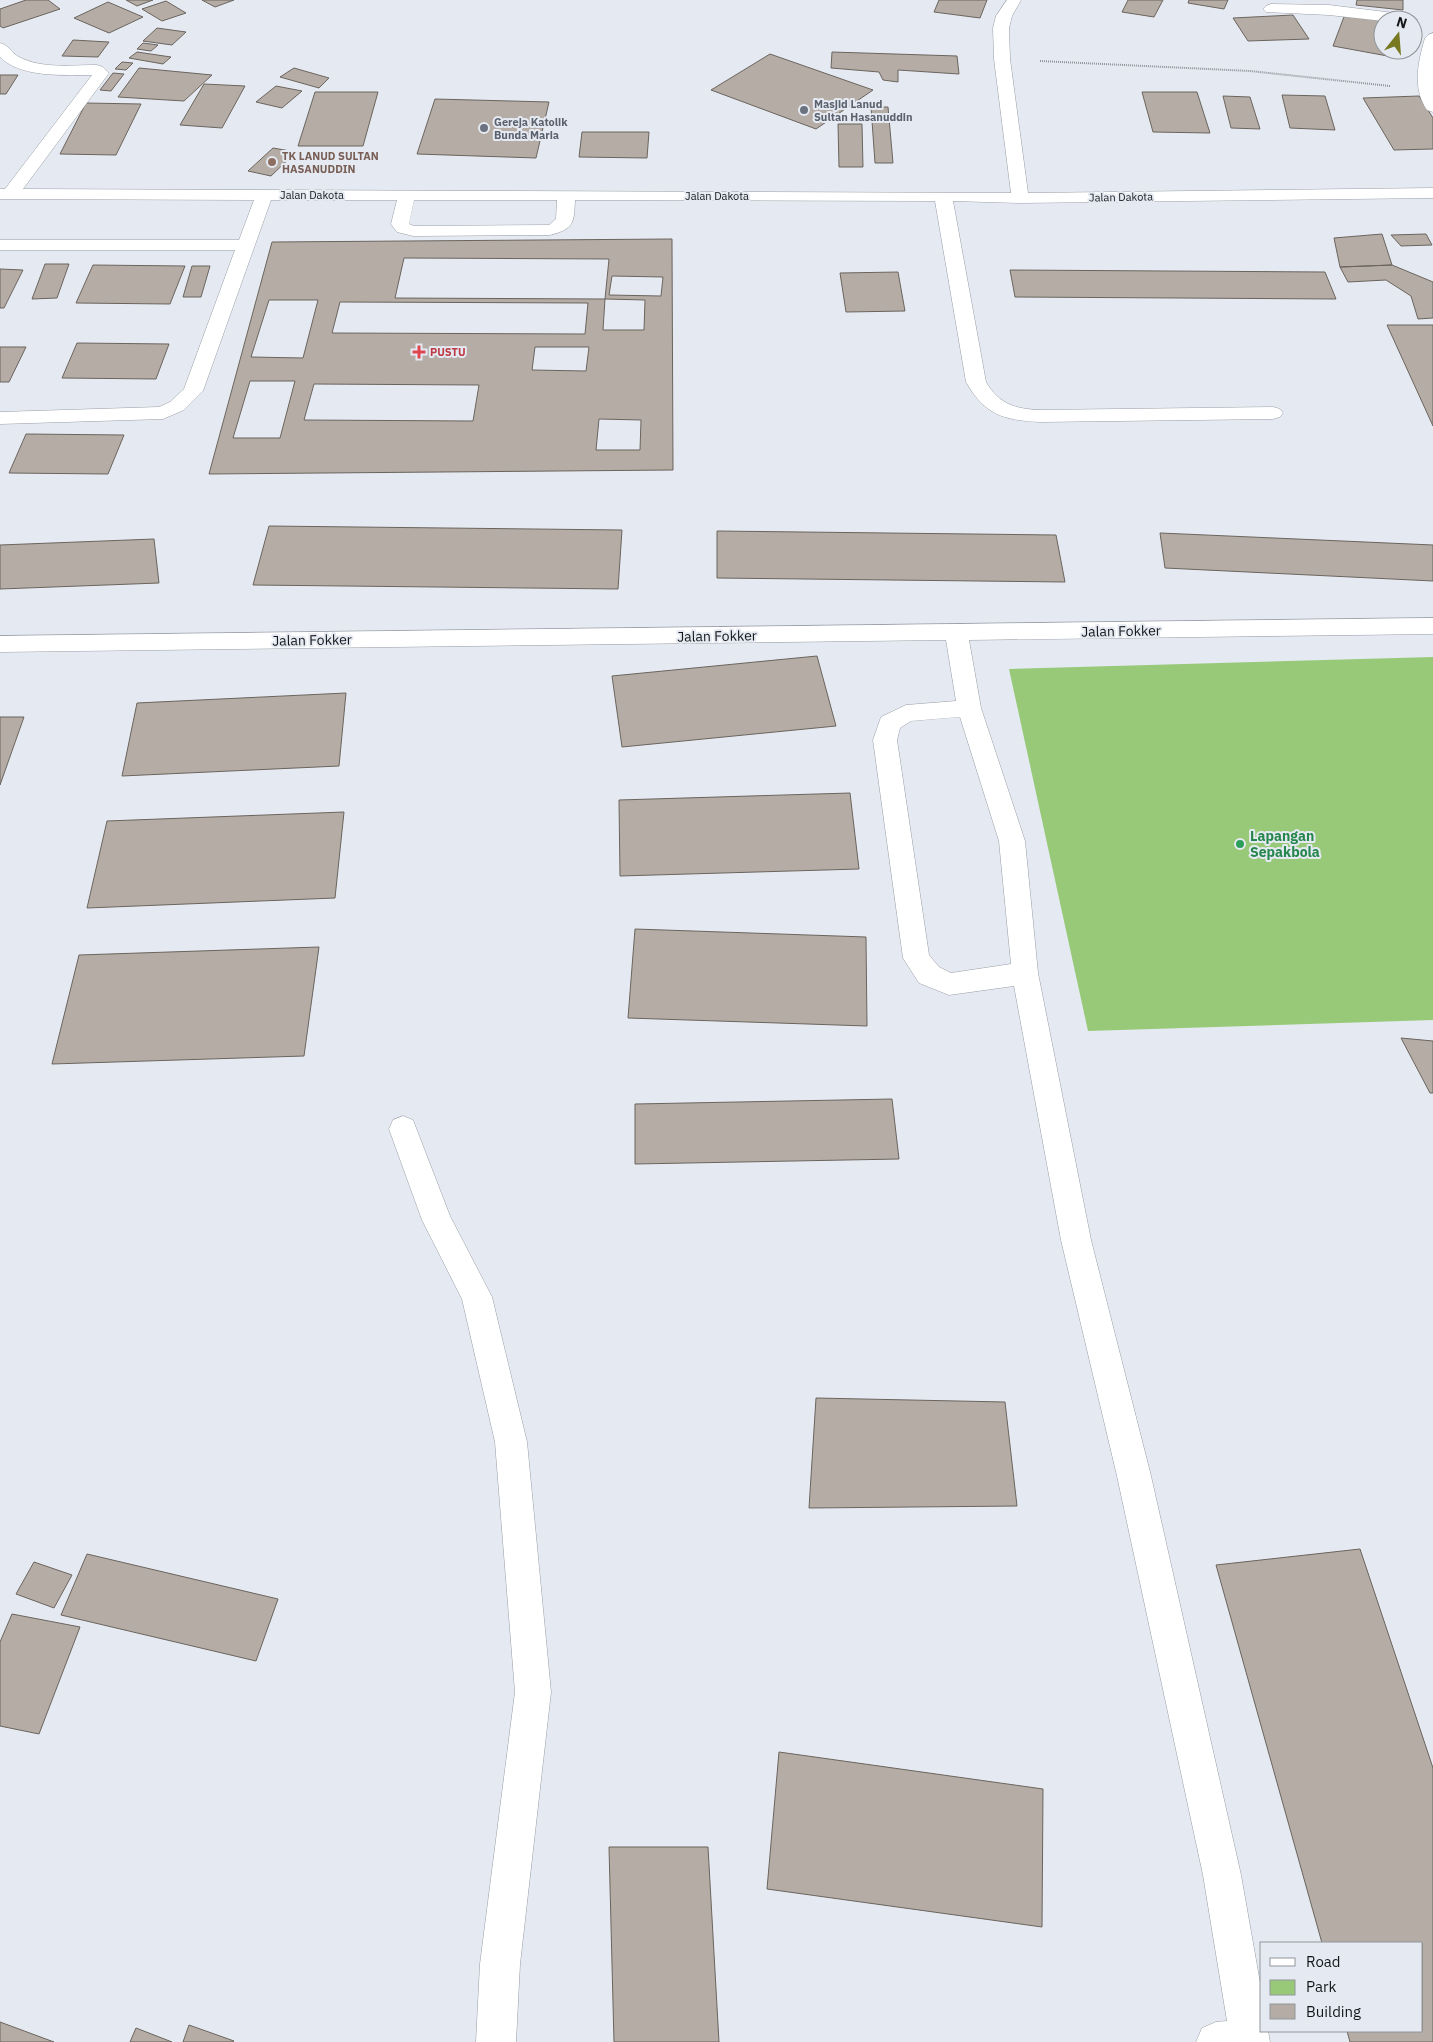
<svg xmlns="http://www.w3.org/2000/svg" width="1433" height="2042" viewBox="0 0 1433 2042" font-family="'IBM Plex Sans',sans-serif">
<style>
.green{fill:#97c979}
.building{fill:#b4aca5;stroke:#6b645e;fill-rule:evenodd}
.lines{fill:none;stroke-linecap:round;stroke-linejoin:round}
.minor-casing{stroke:#999da5;stroke-width:1}
.path{stroke:#8f9298;stroke-width:2;stroke-dasharray:1 1;stroke-linecap:butt}
.minor{fill:#fff;fill-rule:evenodd}
.worship-dot{fill:#6b7280;stroke:#e5eaf2;stroke-width:2}
.education-dot{fill:#8d6e63;stroke:#e5eaf2;stroke-width:2}
.health-dot{fill:#e0444e;stroke:#e5eaf2;stroke-width:2}
.leisure-dot{fill:#2e9e5b;stroke:#e5eaf2;stroke-width:2}
.labels{text-anchor:middle;dominant-baseline:central;stroke-width:4;stroke-linejoin:round;paint-order:stroke}
.far-worship-label{font-size:11px;font-weight:bold;fill:#5b616d;stroke:#e5eaf2;text-anchor:start}
.far-education-label{font-size:11px;font-weight:bold;fill:#785e54;stroke:#e5eaf2;text-anchor:start}
.far-street-label{font-size:11px;fill:#151619;stroke:#e5eaf2}
.far-health-label{font-size:11px;font-weight:bold;fill:#be3a42;stroke:#e5eaf2;text-anchor:start}
.street-label{font-size:14px;fill:#151619;stroke:#e5eaf2}
.leisure-label{font-size:14px;font-weight:bold;fill:#27864d;stroke:#e5eaf2;text-anchor:start}
</style>
<rect width="100%" height="100%" fill="#e5eaf2"/>
<path class="green" d="M1433,657V1020L1088,1031L1009,669Z"/>
<path class="building" d="M26,0H48L60,9L3,28L0,26V9Z
M126,0H153L137,6Z
M202,0H234L215,7Z
M939,0H987L980,18L934,12Z
M1128,0H1163L1154,17L1122,12Z
M1189,0H1228L1224,9L1188,3Z
M1357,0H1403V10L1356,5Z
M166,1L186,13L162,21L142,9Z
M108,2L143,17L109,33L74,18Z
M1345,14L1383,21V50H1395L1393,57L1333,46Z
M1293,15L1309,39L1248,41L1233,18Z
M157,28L186,32L172,45L143,41Z
M73,40L109,42L98,57L62,56Z
M143,43L158,45L151,51L137,49Z
M137,52L171,57L163,64L129,58Z
M832,52L957,56L959,74L898,70V82L883,80L879,72L831,68Z
M770,54L873,90L816,129L711,90Z
M122,62L133,63L126,70L115,69Z
M139,68L212,75L184,101L118,97Z
M294,68L329,78L319,88L280,77Z
M113,73L124,74L111,91L100,90Z
M0,75H18L6,94H0Z
M204,84L245,86L222,128L180,125Z
M276,86L302,91L282,108L256,102Z
M315,92H378L363,146H298Z
M1142,92H1197L1210,133L1153,132Z
M1282,95L1325,96L1335,130L1290,128Z
M1223,96L1250,97L1260,129L1231,128Z
M1419,96L1433,118V149L1394,150L1363,98Z
M435,99L549,102L536,158L417,154Z
M86,103L141,104L116,155L60,154Z
M871,107H888L893,163H875Z
M838,124H862L863,167H839Z
M582,132H649L647,158L579,157Z
M273,148L296,152L271,176L248,171Z
M1382,234L1392,265L1340,267L1334,238Z
M1426,234L1432,245L1401,246L1391,235Z
M672,239L673,470L209,474L272,242ZM404,258L609,259L605,299L395,298ZM605,299L645,300L644,330H603ZM269,300H318L303,358L251,357ZM340,302L588,303L585,334L332,333ZM535,347H589L586,371L532,370ZM250,381H295L280,438H233ZM314,384L479,385L473,421L304,420ZM599,419L641,420L640,450H596Z
M45,264H69L57,298L32,299Z
M93,265L185,266L170,304L76,303Z
M1392,265L1433,282V318L1418,319L1411,296L1386,280L1348,282L1340,267Z
M192,266H210L201,297H183Z
M0,269L23,270L4,308H0Z
M1010,270L1325,272L1336,299L1015,297Z
M898,272L905,311L846,312L840,273Z
M612,276L663,277L661,296L609,295Z
M1387,325H1433V426Z
M77,343L169,344L156,379L62,378Z
M0,347H26L9,382H0Z
M26,434L124,435L108,474L9,473Z
M269,526L622,530L618,589L253,585Z
M717,531L1056,535L1065,582L717,578Z
M1160,533L1433,545V581L1165,568Z
M154,539L159,583L0,589V545Z
M817,656L836,726L622,747L612,676Z
M346,693L339,766L122,776L137,703Z
M0,717H24L0,785Z
M850,793L859,869L620,876L619,800Z
M344,812L335,898L87,908L107,821Z
M635,929L866,937L867,1026L628,1018Z
M319,947L304,1056L52,1064L79,955Z
M1401,1038L1433,1041V1093H1430Z
M892,1099L899,1159L635,1164V1104Z
M816,1398L1005,1402L1017,1506L809,1508Z
M1360,1549L1433,1768V2042H1350L1347,2031H1422V1943H1322L1216,1565Z
M87,1554L278,1599L256,1661L61,1615Z
M34,1562L72,1575L54,1608L16,1594Z
M12,1614L80,1627L39,1734L0,1726V1642Z
M779,1752L1043,1789L1042,1927L767,1889Z
M609,1847H708L719,2042H614Z
M0,2022L54,2042H0Z
M189,2025L234,2041L233,2042H183Z
M136,2028L172,2042H130Z"/>
<g class="lines">
<g class="minor-casing">
<path id="minor" d="M1007,0H1021L1012,16L1009,28L1010,59L1028,193L1433,188V198L1020,203L953,201L986,382C999,404 1015,409 1040,410L1273,407L1280,409L1283,413L1280,417L1273,419L1040,422C1003,420 985,415 966,382L935,201L575,200C574,223 574,229 550,235L413,236L397,232L391,224L397,200H271L203,391L184,410L163,419L0,424V412L159,407L170,402L184,389L235,250H0V240H239L254,200L0,199V189H5L92,75C64,75 21,78 0,57V43C9,45 11,53 19,57C42,69 71,65 97,65L103,67L109,73L23,189L1011,193L994,59L993,28L996,16ZM414,200H557L556,219L549,225L414,226L409,224Z
M1271,4L1329,5L1410,15L1415,17L1418,20L1413,24V20L1383,21L1329,15L1266,12L1263,9L1266,6Z
M1433,33V112L1427,110C1412,88 1418,62 1425,38L1428,35Z
M1433,618V634L969,640L981,708L1025,841L1038,973L1091,1240L1151,1476L1241,1875L1262,1994V2031H1268L1270,2042H1196L1202,2028L1216,2022L1227,2021L1203,1875L1117,1476L1061,1240L1014,986L949,995L919,983L903,958L873,740L881,717L906,705L956,701L946,640L0,652V636ZM960,717L999,841L1011,964L951,973L939,967L929,955L897,740L900,728L911,721Z
M403,1116L413,1120L450,1216L492,1297L527,1442L551,1692L520,1964L516,2042H476L480,1964L515,1692L495,1442L462,1299L422,1220L389,1129L393,1120Z"/>
</g>
<path class="path" d="M1040,61L1250,71L1390,86"/>
<use href="#minor" class="minor"/>
</g>
<g class="worship-dot">
<circle cx="804" cy="110" r="5"/>
<circle cx="484" cy="128" r="5"/>
</g>
<circle class="education-dot" cx="272" cy="162" r="5"/>
<path class="health-dot" d="M416.5 344.5h5v5h5v5h-5v5h-5v-5h-5v-5h5z"/>
<circle class="leisure-dot" cx="1240" cy="844" r="5"/>
<g class="labels">
<g class="far-worship-label">
<text x="814" y="104">Masjid Lanud<tspan x="814" dy="13">Sultan Hasanuddin</tspan></text>
<text x="494" y="122">Gereja Katolik<tspan x="494" dy="13">Bunda Maria</tspan></text>
</g>
<g class="far-education-label">
<text x="282" y="156">TK LANUD SULTAN<tspan x="282" dy="13">HASANUDDIN</tspan></text>
</g>
<g class="far-street-label">
<text x="312" y="195">Jalan Dakota</text>
<text x="717" y="196">Jalan Dakota</text>
<text transform="translate(1121 197) rotate(-1)">Jalan Dakota</text>
</g>
<g class="far-health-label">
<text x="430" y="352">PUSTU</text>
</g>
<g class="street-label">
<text transform="translate(1121 631) rotate(-1)">Jalan Fokker</text>
<text transform="translate(717 636) rotate(-1)">Jalan Fokker</text>
<text transform="translate(312 640) rotate(-1)">Jalan Fokker</text>
</g>
<g class="leisure-label">
<text x="1250" y="836">Lapangan<tspan x="1250" dy="16">Sepakbola</tspan></text>
</g>
</g>
<rect x="1260" y="1942" width="162" height="90" fill="#e5eaf2" stroke="#92959b"/>
<rect x="1270" y="1958" width="25" height="8" fill="#ffffff" stroke="#92959b"/>
<text x="1306" y="1967" font-size="15" fill="#151619">Road</text>
<rect x="1270" y="1980" width="25" height="15" fill="#97c979" stroke="#92959b"/>
<text x="1306" y="1992" font-size="15" fill="#151619">Park</text>
<rect x="1270" y="2004" width="25" height="15" fill="#b4aca5" stroke="#92959b"/>
<text x="1306" y="2017" font-size="15" fill="#151619">Building</text>
<g transform="translate(1398 35) rotate(17)"><circle r="24" fill="#e5eaf2" stroke="#92959b"/>
<path d="M0-4L9 19L0 12L-9 19Z" fill="#777820"/>
<text y="-8" font-size="14" font-weight="bold" text-anchor="middle" fill="#151619">N</text>
</g>
</svg>
